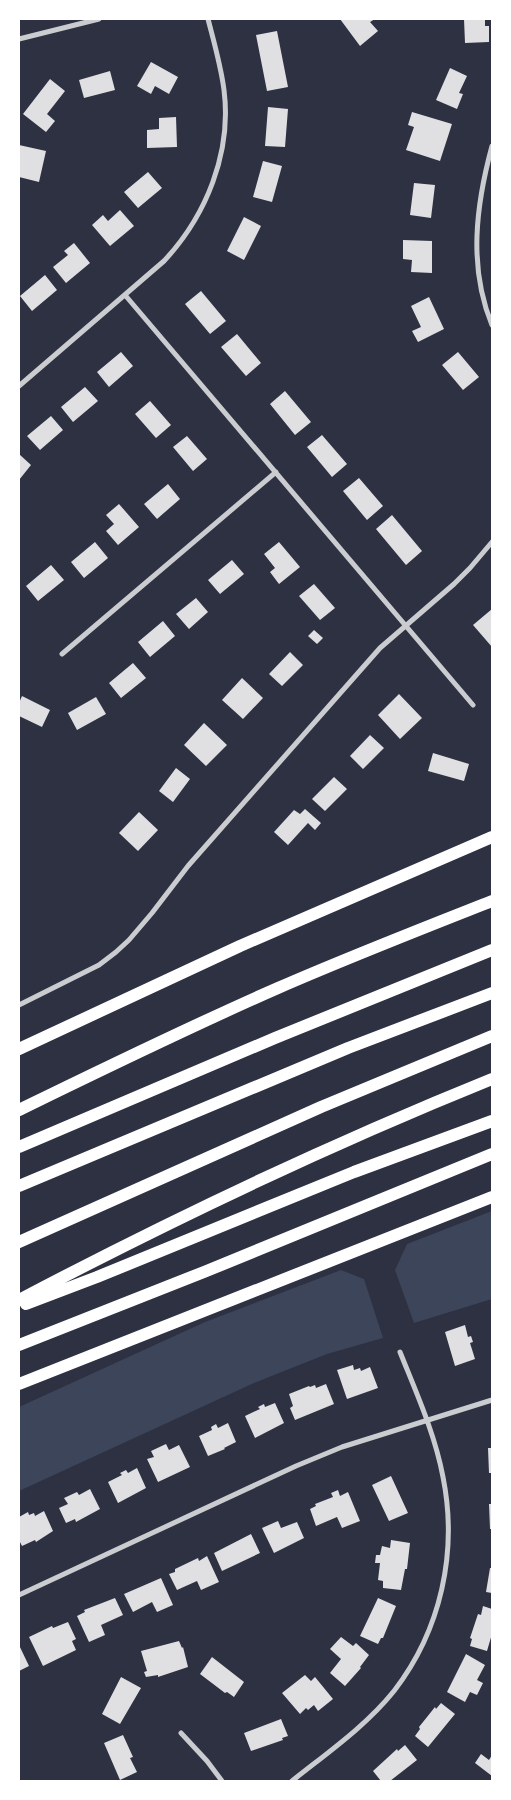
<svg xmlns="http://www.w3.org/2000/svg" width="511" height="1800" viewBox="0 0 511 1800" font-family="Signika,sans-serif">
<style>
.green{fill:#3c4559}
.building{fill:#e0e0e3}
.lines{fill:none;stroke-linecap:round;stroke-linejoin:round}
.minor{stroke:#caccd0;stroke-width:5}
.motorway{stroke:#fff;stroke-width:12}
</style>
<rect width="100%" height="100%" fill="#2d3142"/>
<path class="green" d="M492,1211V1299L414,1323L395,1270L407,1244Z
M341,1270L364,1279L383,1338L327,1354L254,1383L19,1491V1407L205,1322Z"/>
<path class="building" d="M340,19H375L370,22L378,31L360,46Z
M464,19H485V26H489V42L465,43Z
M277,31L288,87L267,91L256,35Z
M151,62L178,77L169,94L155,86L151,94L137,86Z
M450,68L467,76L459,93L463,94L457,109L436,100Z
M110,71L115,90L84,98L79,80Z
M50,79L65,91L47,114L55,121L46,132L23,114Z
M268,107L288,109L285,147L265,146Z
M412,112L452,124L440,161L406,150L414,127L408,125Z
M176,117L177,147L147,148V130L159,129V118Z
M19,145L46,151L39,182L19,177Z
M263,161L282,166L272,202L253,197Z
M148,172L162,188L138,208L124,192Z
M414,183L435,185L431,218L410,215Z
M120,210L134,226L110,246L92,225L103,215L108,221Z
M244,217L261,226L244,260L227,251Z
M403,240L432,241V273L411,272L412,260L403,259Z
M74,243L90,263L66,283L53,267L68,255L64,251Z
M45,275L57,290L32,311L20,296Z
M201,291L226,321L210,334L185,304Z
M429,297L444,329L418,342L412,331L421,327L411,306Z
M237,334L261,363L246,376L221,347Z
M121,352L133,366L109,387L97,372Z
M458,352L479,377L463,390L442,365Z
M85,387L98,401L73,422L61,407Z
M285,391L311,422L295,435L270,404Z
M150,401L171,425L156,438L135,414Z
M51,416L63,430L40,450L27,436Z
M322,435L347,464L332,477L307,447Z
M187,436L207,459L193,471L173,447Z
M19,454L31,465L19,480Z
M359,478L383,506L367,520L343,491Z
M168,484L180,499L157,519L144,504Z
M119,504L139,527L118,545L106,531L114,524L106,515Z
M392,515L422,551L406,565L376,529Z
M95,542L108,558L84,578L71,562Z
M279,542L300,567L279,584L270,572L275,568L264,554Z
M232,560L244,574L220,594L208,580Z
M51,565L64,580L38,601L26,586Z
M314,584L335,608L320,620L299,596Z
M196,598L208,612L189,629L176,614Z
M492,609V647L473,625Z
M163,621L175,636L150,657L138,642Z
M314,630L323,638L317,644L308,636Z
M290,652L303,665L282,686L269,674Z
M133,663L146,678L121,698L109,683Z
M242,678L263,698L243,719L222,700Z
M399,694L422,718L400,739L378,715Z
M22,696L50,710L42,727L19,716V703Z
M96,697L106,714L77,730L68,713Z
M204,723L227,745L206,766L184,745Z
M370,735L384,748L363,769L350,756Z
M433,753L469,764L464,781L428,771Z
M176,768L190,779L173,802L159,791Z
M334,777L347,789L325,811L312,799Z
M305,809L321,823L315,830L308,823L288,845L274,832L294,810L300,814Z
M139,812L158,830L138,851L119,833Z
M465,1325L468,1337L471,1336L473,1342L470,1343L475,1359L455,1366L445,1332Z
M353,1365L354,1370L360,1368L361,1371L370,1367L378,1388L347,1399L337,1370Z
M326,1384L334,1404L295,1420L290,1408L293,1406L289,1394L309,1386L310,1387L315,1385L316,1388Z
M275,1403L284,1423L255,1438L245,1416L260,1409L258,1407L264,1404L265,1407Z
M228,1423L236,1442L224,1448L225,1449L208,1456L199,1436L212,1430L211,1427L216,1424L218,1428Z
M166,1444L169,1450L179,1445L190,1467L158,1482L147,1459L154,1457L151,1451Z
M488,1448H492V1473H489Z
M137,1468L146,1488L118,1503L108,1482L122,1475L120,1473L126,1470L128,1473Z
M391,1476L408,1513L389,1521L372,1485Z
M90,1489L100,1509L76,1522L75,1519L66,1523L59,1508L68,1504L64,1498L77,1492L79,1495Z
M338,1490L340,1496L348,1492L360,1521L342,1528L337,1517L316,1526L310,1509L316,1506L315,1504L333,1497L331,1493Z
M489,1504H492V1529H490Z
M44,1511L53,1531L36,1542L35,1540L22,1546L19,1540V1517L28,1512L29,1515L34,1513L35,1516Z
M278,1521L281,1528L297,1522L304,1538L274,1553L262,1528Z
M251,1534L260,1553L222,1571L214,1553Z
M391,1540L410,1543L407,1569H405L401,1590L383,1588V1581L378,1580L380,1563H375L376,1555H380L382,1546L390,1548Z
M207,1556L219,1582L201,1590L197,1581L177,1590L169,1574L175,1572V1569L198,1558L199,1561Z
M490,1568H492V1593L486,1592Z
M161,1578L173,1605L157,1612L152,1602L133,1612L124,1594Z
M115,1598L123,1615L101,1625L105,1635L89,1642L77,1616L85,1612L84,1610Z
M378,1598L396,1606L383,1638H381L378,1644L360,1636Z
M483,1606L492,1609V1634L487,1651L470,1646L472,1639L470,1638L478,1614L481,1615Z
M68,1622L76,1639L72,1641L76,1650L43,1666L29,1637L52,1626L53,1628Z
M341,1637L353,1646L356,1643L369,1655L360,1667L361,1668L345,1686L330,1673L341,1659L330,1649Z
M179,1641L182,1648L183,1647L188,1667L158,1677V1675L146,1677L144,1672L147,1671L141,1651Z
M19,1645L29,1666L19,1671Z
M466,1654L485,1665L477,1680L483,1683L477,1695L470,1692L465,1702L447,1692Z
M212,1657L244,1682L234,1697L227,1692L225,1693L200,1674Z
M305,1675L311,1681L315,1677L333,1699L318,1711L314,1705L308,1710L306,1708L300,1714L282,1693Z
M121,1677L141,1688L120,1724L102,1714Z
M441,1703L455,1714L428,1747L415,1736L420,1729L419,1727L435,1707L436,1709Z
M281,1719L288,1736L282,1738L283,1740L251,1751L244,1733Z
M123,1735L133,1757L130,1758L137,1772L120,1780L104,1743Z
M405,1745L417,1760L390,1781H381L373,1771L397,1749L398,1751Z
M481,1754L489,1760L492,1755V1776L475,1763Z"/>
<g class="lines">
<path class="minor" d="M19,39L99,19
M492,146C476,205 468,267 492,325
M125,295L473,705
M19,386L164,261C206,216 232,153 224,90C221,66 214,42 208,19
M62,654L276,472
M19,1005L99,965L116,952L129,940L152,913L188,866L380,648L454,584L470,568L492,542
M19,1595L296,1466L342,1447L492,1400
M181,1733L207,1761L222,1781
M292,1781C327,1753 366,1726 394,1691C441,1630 458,1552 443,1477C435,1434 416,1392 400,1352"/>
<path class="motorway" d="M19,1049L240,946L492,837
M19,1110C105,1068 191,1026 278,988C349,957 421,929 492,901
M19,1147L275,1038L492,950
M19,1186L348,1048L492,993
M19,1242L321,1107L492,1036
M19,1300C173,1219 331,1144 492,1079
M26,1304L97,1277L354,1172L492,1121
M19,1345L204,1272L492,1154
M19,1384L492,1197"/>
</g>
<rect width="511" height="1800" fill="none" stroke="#ffffff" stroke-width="40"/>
</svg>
